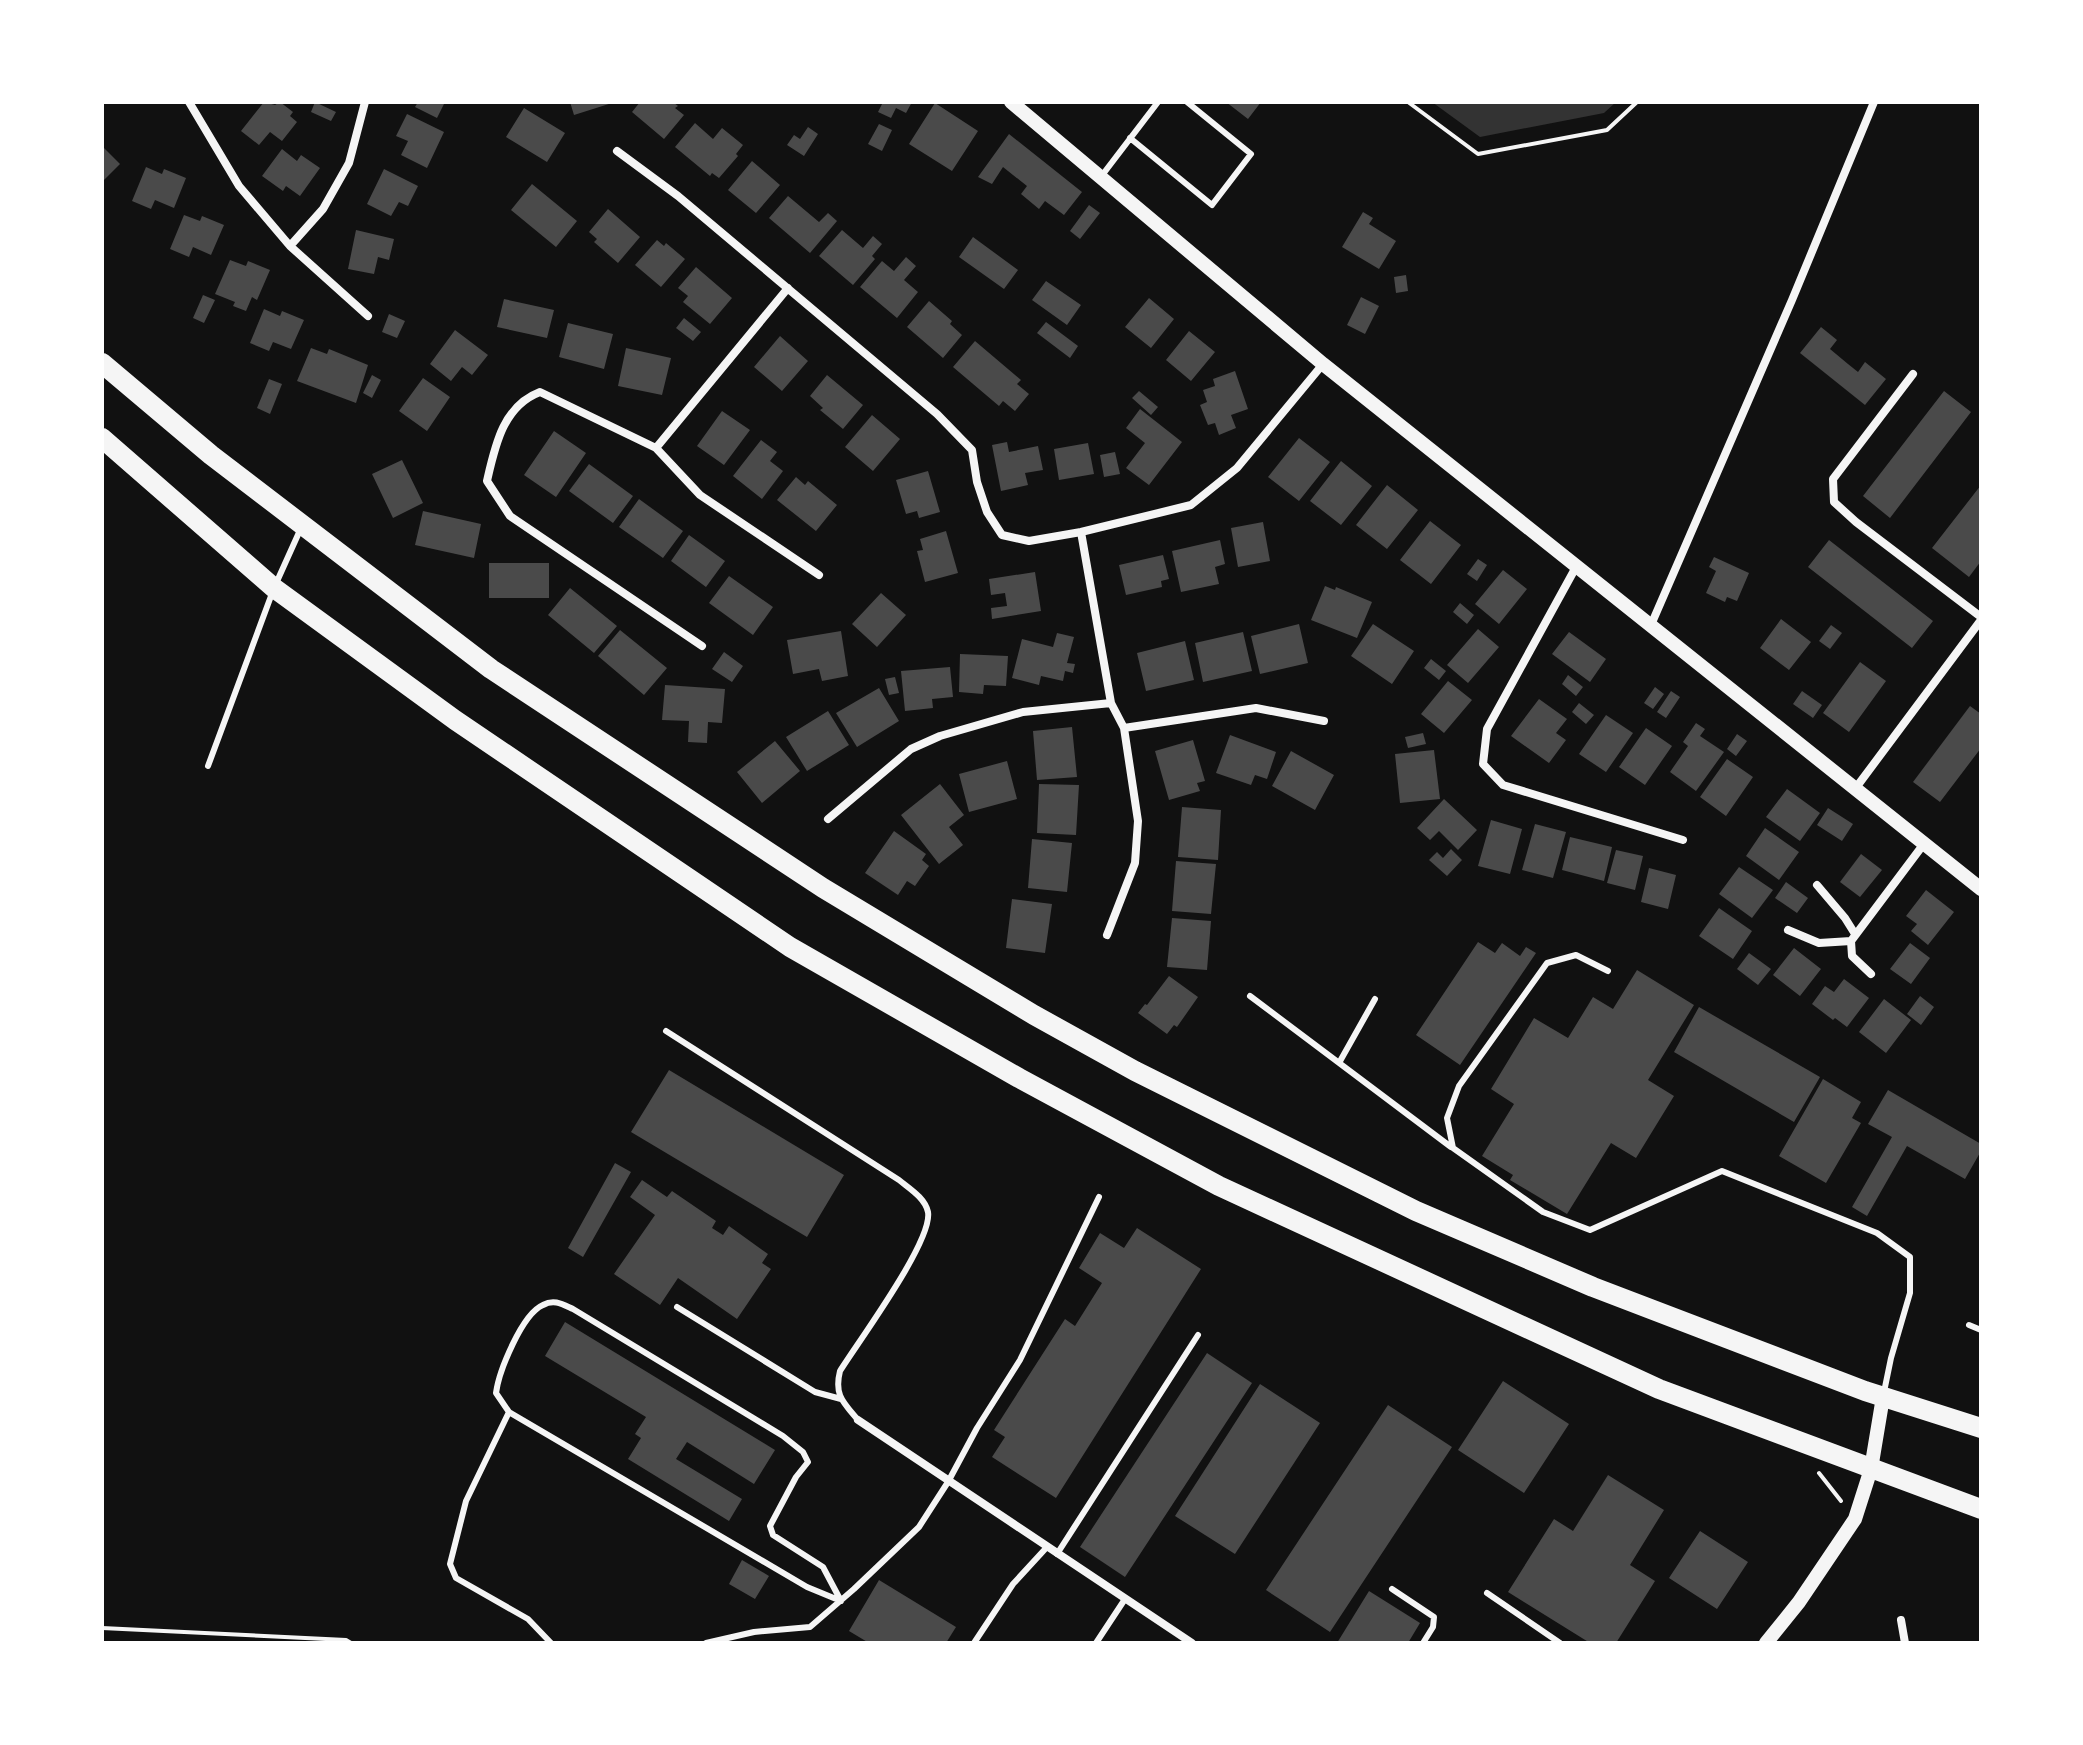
<svg xmlns="http://www.w3.org/2000/svg" width="2083" height="1745" viewBox="0 0 2083 1745" font-family="Manrope,sans-serif">
<style>
.water{fill:#333}
.building{fill:#4a4a4a}
.lines{fill:none;stroke-linecap:round;stroke-linejoin:round}
.path{stroke:#f5f5f5;stroke-width:4}
.service{stroke:#f5f5f5;stroke-width:6}
.minor{stroke:#f5f5f5;stroke-width:8}
.tertiary{stroke:#f5f5f5;stroke-width:14}
.trunk{stroke:#f5f5f5;stroke-width:20}
</style>
<rect width="100%" height="100%" fill="#111"/>
<path class="water" d="M1432,102H1616L1604,113L1480,137Z"/>
<path class="building" d="M264,102L275,105L280,102L293,112L290,116L297,122L282,141L270,132L259,145L241,131Z
M315,102L336,112L331,121L311,112Z
M418,102H445L437,118L415,107Z
M570,102H612V103L574,115Z
M640,102H673L678,106L675,108L684,115L664,139L632,112Z
M883,102H912L906,113L896,108L891,118L878,112Z
M1226,102H1261L1248,119Z
M935,103L978,131L952,171L909,144Z
M524,108L565,133L547,162L506,137Z
M407,114L444,132L427,168L401,155L408,141L396,136Z
M695,123L713,139L722,128L743,145L736,154L738,156L719,178L712,173L710,176L675,147Z
M879,124L892,130L882,151L868,144Z
M808,127L818,134L804,156L787,145L794,135L800,139Z
M1009,134L1082,192L1064,215L1045,201L1039,209L1021,194L1027,186L1003,167L992,184L978,177Z
M102,146L120,164L102,182Z
M282,149L297,161L301,155L320,168L300,196L286,186L283,191L262,176Z
M752,161L780,185L756,213L728,190Z
M146,167L162,174L164,169L186,178L174,208L155,200L151,209L132,201Z
M384,169L418,186L408,206L399,202L391,216L367,204Z
M532,184L577,221L556,247L511,210Z
M788,196L819,222L828,213L837,221L810,253L769,218Z
M1089,205L1100,213L1080,239L1070,231Z
M608,209L640,237L618,263L594,242L597,239L589,232Z
M1363,212L1373,218L1369,224L1396,241L1379,269L1342,247Z
M184,215L200,221L202,216L224,225L211,255L193,247L189,257L170,249Z
M356,230L394,239L389,260L378,257L374,274L348,269Z
M842,230L863,248L873,236L882,244L872,256L875,259L853,285L819,256Z
M973,237L1018,270L1004,289L959,257Z
M657,240L664,246L666,243L685,259L661,287L635,265Z
M906,257L916,266L904,280L918,292L897,318L860,287L882,261L894,271Z
M230,260L246,266L248,261L270,270L257,300L252,297L246,311L233,306L235,302L215,294Z
M696,267L732,298L710,324L683,302L688,296L678,288Z
M1406,275L1408,291L1396,293L1394,277Z
M1046,281L1081,305L1067,325L1032,300Z
M203,295L215,300L204,323L193,318Z
M1361,297L1379,306L1365,334L1347,325Z
M1149,298L1174,319L1151,348L1125,327Z
M504,299L554,310L547,338L497,327Z
M929,301L952,321L950,324L962,335L943,358L907,327Z
M264,309L280,316L282,311L304,320L291,349L273,342L269,351L250,343Z
M389,314L405,321L397,338L382,332Z
M684,318L701,332L693,341L676,328Z
M1046,322L1078,346L1070,358L1037,333Z
M568,323L613,334L604,369L559,357Z
M1821,327L1837,340L1830,349L1848,364L1858,372L1865,362L1886,379L1865,405L1800,353Z
M455,330L488,355L472,375L462,367L451,381L430,364Z
M1189,331L1215,352L1191,381L1166,360Z
M780,336L808,361L782,391L754,367Z
M975,341L1021,380L1017,384L1029,394L1015,411L1003,401L999,406L953,367Z
M311,348L327,354L329,349L368,365L356,403L297,381Z
M626,348L671,358L662,395L618,386Z
M1235,371L1248,409L1231,415L1236,428L1219,435L1215,423L1208,425L1200,405L1207,402L1203,390L1215,386L1213,379Z
M372,375L381,380L372,398L363,393Z
M827,375L863,405L843,429L820,410L823,408L810,396Z
M423,378L450,397L427,431L399,411Z
M269,379L282,384L270,414L257,408Z
M1139,391L1158,407L1151,415L1132,398Z
M1944,391L1971,412L1890,518L1863,496Z
M1140,409L1182,442L1149,485L1126,468L1145,443L1126,428Z
M722,411L750,430L724,465L697,446Z
M872,415L900,439L873,471L845,447Z
M554,431L586,453L556,497L524,475Z
M1299,438L1330,462L1299,501L1268,477Z
M761,440L777,452L770,461L783,471L762,499L733,476Z
M1007,442L1009,452L1038,446L1043,470L1025,473L1028,485L1001,491L992,445Z
M1088,443L1094,474L1059,480L1054,449Z
M1115,452L1120,474L1104,477L1100,455Z
M402,460L423,503L393,518L372,474Z
M1341,461L1372,486L1341,525L1310,501Z
M589,464L633,496L613,523L569,491Z
M928,471L940,512L919,518L917,511L906,514L896,480Z
M796,477L805,485L808,481L837,505L816,531L777,500Z
M1387,485L1418,510L1387,549L1356,525Z
M1981,485V561L1969,577L1932,548Z
M639,499L683,531L663,558L619,527Z
M423,511L481,524L474,558L415,545Z
M1430,521L1461,545L1431,584L1400,560Z
M1263,522L1270,561L1238,567L1231,528Z
M946,531L958,573L925,582L917,551L923,550L920,539Z
M689,535L725,561L706,587L671,561Z
M1220,540L1225,564L1215,567L1219,584L1181,592L1172,551Z
M1829,540L1933,621L1912,648L1808,567Z
M1163,555L1169,579L1161,581L1162,587L1126,595L1119,565Z
M1714,557L1749,573L1737,601L1727,597L1725,602L1706,593L1716,571L1709,567Z
M1478,559L1487,565L1477,581L1467,574Z
M489,563H549V598H489Z
M1503,570L1527,589L1499,624L1475,604Z
M1035,572L1041,611L992,619L991,608L1007,606L1005,593L991,595L989,579Z
M729,576L773,607L753,635L709,603Z
M1325,586L1335,590L1336,587L1372,602L1357,638L1311,620Z
M570,588L617,626L594,653L548,615Z
M881,593L906,615L877,647L852,624Z
M1460,603L1474,615L1467,624L1453,612Z
M1781,619L1811,642L1789,670L1760,648Z
M1299,624L1308,663L1260,674L1251,636Z
M1373,624L1414,651L1392,684L1351,656Z
M1831,625L1842,633L1830,649L1819,641Z
M1478,629L1499,647L1468,683L1447,665Z
M620,630L667,668L644,695L598,656Z
M841,631L848,676L822,681L819,669L793,674L787,640Z
M1243,632L1252,671L1203,682L1195,643Z
M1569,632L1606,659L1590,682L1552,654Z
M1057,633L1074,637L1067,663L1075,664L1073,673L1065,671L1063,681L1041,676L1039,685L1012,678L1022,639L1053,647Z
M1185,641L1194,680L1146,691L1137,653Z
M724,652L743,666L732,682L712,669Z
M960,654L1008,656L1006,686L984,685L983,694L959,692Z
M1431,659L1446,671L1439,680L1424,668Z
M1860,662L1886,681L1849,732L1823,713Z
M950,667L953,697L932,699L933,708L905,711L901,671Z
M1568,675L1583,687L1576,696L1562,684Z
M895,677L899,693L889,695L885,679Z
M1448,681L1472,700L1444,733L1421,714Z
M665,685L725,689L722,723L708,722L707,743L688,742L689,721L662,720Z
M1655,687L1664,694L1653,709L1644,703Z
M879,688L899,721L857,747L836,713Z
M1671,691L1680,697L1666,718L1657,712Z
M1802,691L1822,705L1813,718L1793,704Z
M1539,699L1567,719L1556,733L1566,740L1549,763L1511,736Z
M1579,703L1594,715L1586,724L1572,712Z
M1970,706L1981,714V748L1940,802L1913,782Z
M828,711L849,745L807,771L786,737Z
M1606,715L1633,733L1606,772L1579,754Z
M1696,723L1705,729L1700,736L1724,752L1696,791L1670,772L1688,746L1683,742Z
M1072,727L1077,777L1037,780L1033,731Z
M1646,728L1672,746L1645,785L1619,767Z
M1423,733L1426,744L1408,748L1405,737Z
M1737,734L1747,741L1736,756L1727,749Z
M1230,735L1276,752L1267,779L1255,775L1251,785L1216,773Z
M1193,740L1205,781L1197,783L1200,791L1169,800L1155,751Z
M775,741L800,771L762,803L737,772Z
M1434,750L1440,799L1400,803L1395,754Z
M1291,751L1334,775L1315,810L1272,786Z
M1727,759L1753,777L1726,816L1700,797Z
M1007,761L1017,799L969,812L959,774Z
M940,784L964,815L949,827L963,845L939,864L901,815Z
M1039,784L1079,785L1076,835L1037,833Z
M1787,789L1820,813L1800,841L1766,817Z
M1444,799L1477,830L1458,850L1439,831L1430,840L1417,828Z
M1182,807L1221,810L1218,860L1178,857Z
M1828,808L1853,824L1842,841L1817,825Z
M1491,820L1522,829L1510,874L1478,866Z
M1535,824L1566,832L1553,878L1522,870Z
M1765,828L1799,852L1779,880L1746,856Z
M894,831L926,854L922,860L929,866L915,886L907,881L898,895L865,873Z
M1570,837L1612,847L1604,881L1562,870Z
M1032,839L1072,843L1067,892L1028,888Z
M1451,849L1462,860L1447,876L1429,860L1437,852L1443,858Z
M1616,850L1643,856L1635,890L1607,883Z
M1861,854L1882,870L1860,897L1840,882Z
M1176,861L1216,864L1211,914L1172,911Z
M1739,867L1773,890L1752,918L1719,894Z
M1649,868L1676,875L1668,909L1641,902Z
M1786,882L1808,898L1797,913L1775,898Z
M1926,890L1954,912L1928,945L1911,931L1917,924L1906,916Z
M1012,899L1052,904L1045,953L1006,948Z
M1719,908L1752,931L1733,959L1699,936Z
M1172,918L1211,921L1207,970L1167,967Z
M1478,942L1495,953L1502,943L1520,956L1526,947L1536,953L1460,1065L1416,1035Z
M1910,943L1930,958L1911,984L1890,969Z
M1794,948L1821,969L1800,996L1773,975Z
M1749,953L1771,969L1758,985L1737,969Z
M1637,970L1694,1005L1648,1080L1674,1096L1636,1158L1611,1143L1567,1214L1510,1180L1513,1175L1482,1156L1514,1104L1491,1089L1534,1018L1568,1038L1593,997L1613,1009Z
M1169,976L1198,997L1177,1027L1174,1025L1167,1034L1138,1013L1145,1004L1147,1005Z
M1844,979L1869,998L1847,1027L1835,1018L1833,1020L1812,1004L1825,986L1834,992Z
M1920,996L1934,1007L1921,1025L1907,1014Z
M1884,999L1911,1020L1886,1053L1859,1032Z
M1699,1007L1820,1077L1794,1122L1674,1052Z
M669,1070L844,1175L807,1237L631,1132Z
M1823,1079L1861,1102L1852,1118L1861,1123L1826,1183L1779,1156Z
M1888,1090L1981,1144V1151L1965,1179L1907,1146L1867,1216L1852,1207L1892,1137L1868,1124Z
M615,1163L631,1172L583,1257L568,1248Z
M642,1180L667,1197L672,1191L716,1221L712,1228L723,1235L729,1226L768,1254L762,1263L771,1269L737,1319L678,1278L660,1305L614,1274L655,1215L630,1197Z
M1137,1228L1201,1269L1056,1498L992,1457L1005,1437L994,1430L1065,1319L1075,1326L1102,1283L1079,1268L1100,1233L1124,1248Z
M565,1322L775,1450L754,1484L687,1442L676,1459L742,1499L729,1521L628,1459L641,1438L635,1434L646,1417L545,1356Z
M1207,1353L1252,1383L1125,1577L1080,1547Z
M1503,1381L1569,1424L1524,1493L1458,1450Z
M1260,1384L1320,1423L1235,1554L1175,1516Z
M1388,1405L1452,1447L1330,1632L1266,1590Z
M1608,1475L1664,1510L1630,1565L1655,1581L1616,1643H1590L1508,1592L1554,1519L1573,1531Z
M1700,1531L1748,1562L1717,1609L1669,1578Z
M742,1560L769,1576L755,1599L729,1584Z
M879,1580L956,1627L946,1643H869L849,1631Z
M1369,1591L1420,1623L1408,1643H1337Z"/>
<g class="lines">
<path class="path" d="M1408,102L1478,154L1607,130L1637,102
M1819,1473L1841,1501
M102,1628L346,1640L351,1643"/>
<path class="service" d="M1130,138L1212,205L1251,154L1187,102
M1100,178L1158,102
M208,766L274,588L301,528
M1608,971L1576,955L1547,963L1459,1086L1447,1118L1453,1148L1543,1212L1590,1230L1722,1171L1877,1233L1910,1257V1293L1891,1358L1884,1392
M1250,996L1451,1147
M666,1031L899,1180C910,1189 925,1198 928,1212C933,1241 858,1342 840,1371C834,1395 843,1402 858,1420
M1339,1063L1375,999
M677,1307L815,1392L841,1399
M1969,1325L1981,1330
M509,1412L496,1393C499,1371 522,1314 543,1305C554,1299 562,1304 573,1309L783,1436L803,1452L808,1462L796,1477L770,1526L773,1535L823,1567L841,1601
M1057,1554L1198,1335
M1392,1589L1434,1617L1433,1627L1423,1643
M1487,1593L1560,1643
M551,1643L528,1619L456,1578L450,1564L466,1501L509,1412L807,1587L841,1601
M706,1643L754,1632L810,1627L854,1589L919,1527L948,1482L977,1428L1020,1360L1099,1197
M974,1643L1013,1584L1047,1547
M1096,1643L1125,1599"/>
<path class="minor" d="M189,102L239,186L290,246L368,316
M617,151L678,196L937,414L972,450L977,482L987,512L1002,535L1029,541L1081,532L1191,505L1237,468L1323,364
M290,246L323,209L349,163L365,102
M1913,374L1833,479L1834,502L1856,522L1981,617
M656,448L788,288
M1081,532L1111,703L1124,728L1138,821L1135,863L1107,935
M1576,567L1487,729L1483,764L1503,785L1683,840
M1651,625L1792,300L1874,102
M702,646L510,516L487,481C495,446 503,406 540,392L656,448L700,495L819,575
M1124,728L1256,708L1324,721
M1855,789L1981,620
M828,819L911,749L940,736L1023,712L1111,703
M1817,885L1845,918L1855,934
M1788,930L1819,943L1851,941
M1871,974L1852,956L1851,941L1923,845
M858,1420L1192,1643
M1901,1620L1905,1643"/>
<path class="tertiary" d="M1011,102L1323,364L1981,889
M1766,1643L1799,1602L1855,1519L1871,1469L1883,1397"/>
<path class="trunk" d="M102,363L211,455L491,669L823,888L1034,1015L1135,1071L1416,1211L1593,1287L1865,1391L1981,1428
M102,438L274,588L455,720L790,947L1019,1078L1219,1186L1659,1389L1981,1509"/>
</g>
<rect width="2083" height="1745" fill="none" stroke="#ffffff" stroke-width="208"/>
</svg>
